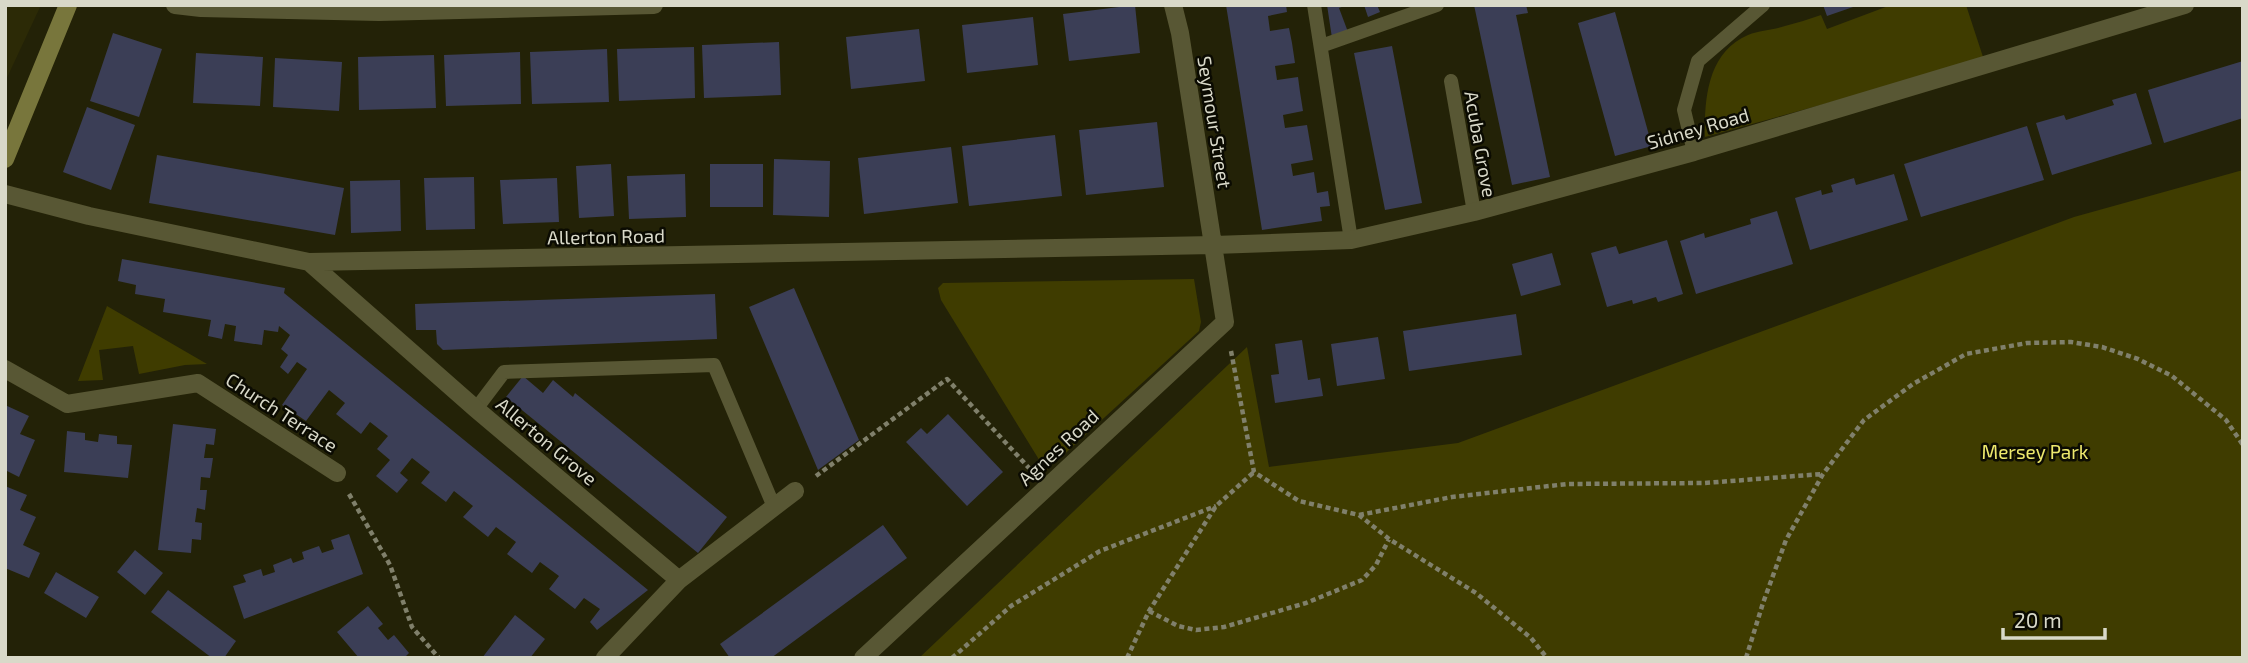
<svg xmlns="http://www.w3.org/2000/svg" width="2248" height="663" viewBox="0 0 2248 663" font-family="'Exo 2',sans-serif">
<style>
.built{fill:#2c2a06}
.green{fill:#3f3c00}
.building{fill:#3b3e56}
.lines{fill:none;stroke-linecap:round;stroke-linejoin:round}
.path{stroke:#80806b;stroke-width:4.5;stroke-dasharray:5 3.5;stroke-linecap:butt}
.lane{stroke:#585734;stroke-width:14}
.street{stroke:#585734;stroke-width:18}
.secondary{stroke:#78763c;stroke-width:18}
.labels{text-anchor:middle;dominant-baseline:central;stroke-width:5;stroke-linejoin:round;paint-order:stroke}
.street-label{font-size:19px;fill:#d9d9c9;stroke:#0b0b02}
.park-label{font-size:19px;fill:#eee96d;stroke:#0b0b02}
</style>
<rect width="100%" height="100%" fill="#232207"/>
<path class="built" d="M5,5H41L5,82Z"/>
<path class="green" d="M1891,5H1966L1984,60L1705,137C1704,98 1708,52 1748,35C1760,30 1773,30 1785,26C1797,23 1809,19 1821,15L1827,29Z
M2243,170V658H919L1247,347L1269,467L1458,443L2074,217Z
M1194,279L1201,322L1199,331L1046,471L941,300L938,288L943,283Z
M107,306L207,364L185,365L139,374L133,346L99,350L103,380L78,381Z"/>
<path class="building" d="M1135,5L1140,53L1069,61L1063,14Z
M1226,5H1286L1287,12L1268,16L1270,31L1289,28L1292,43L1295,63L1275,66L1277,80L1298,77L1300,92L1303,111L1283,115L1285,128L1307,125L1313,160L1291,164L1293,176L1314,172L1317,193L1328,191L1330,206L1320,207L1322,221L1262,230Z
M1327,5H1347L1339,8L1348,32L1332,38Z
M1364,5H1377L1380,12L1368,17Z
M1474,5H1526L1528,13L1516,15L1550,177L1512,185Z
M1823,5H1856V6L1827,16Z
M1615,12L1652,146L1615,156L1578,23Z
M1033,17L1038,65L967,73L962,25Z
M919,29L925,81L851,89L846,37Z
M113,33L162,49L139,117L90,101Z
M779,42L781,95L704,98L702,45Z
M1392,46L1422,203L1385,210L1354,53Z
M694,47L695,98L619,101L617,49Z
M607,49L609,102L532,104L530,52Z
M520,52L521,104L446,106L444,55Z
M196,53L263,57L260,106L193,103Z
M434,55L436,108L359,110L358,57Z
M275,58L342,62L339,111L273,107Z
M2243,61V118L2164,143L2148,90Z
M2136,93L2152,144L2052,175L2036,123L2064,115L2066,120L2114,105L2112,100Z
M87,107L135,125L111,190L63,172Z
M1157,122L1164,187L1086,195L1079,130Z
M2027,126L2044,180L1921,217L1904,164Z
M1055,135L1062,196L969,206L962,146Z
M951,147L958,203L864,214L858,158Z
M157,155L344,188L335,235L149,203Z
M774,159L830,161L829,217L773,215Z
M611,164L614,216L579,218L576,166Z
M710,164H763V207H710Z
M685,174L686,217L629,219L627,176Z
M1894,174L1908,220L1810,250L1795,198L1821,190L1822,195L1833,192L1831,185L1854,178L1856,185Z
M474,177L475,229L426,230L424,178Z
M557,178L559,222L503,224L500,180Z
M400,180L401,231L351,233L350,181Z
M1777,211L1793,264L1696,294L1680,241L1704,233L1705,238L1751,224L1750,219Z
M1667,240L1683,294L1658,302L1656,297L1633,304L1632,300L1607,307L1591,253L1616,246L1619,254Z
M1552,253L1561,285L1521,296L1512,264Z
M122,259L285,288L284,293L648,590L597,630L590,622L600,609L584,598L575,609L549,589L559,576L540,562L532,573L507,554L516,542L496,527L488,537L463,517L473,506L454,491L446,502L421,483L430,472L412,458L400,473L408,480L397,493L376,476L390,460L377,449L388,436L370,422L361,434L336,414L345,403L329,390L306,421L282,405L307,369L297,362L288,374L280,367L288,355L281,349L290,335L279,326L278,332L264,330L262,345L234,341L236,326L225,324L222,339L208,336L211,320L163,312L165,299L135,294L136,285L118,281Z
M794,288L859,440L818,470L749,307Z
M715,294L717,339L443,350L437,344L436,330H416L415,304Z
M1516,314L1522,355L1409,371L1403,331Z
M1378,337L1385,379L1337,386L1331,344Z
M1302,340L1308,380L1320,378L1323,396L1275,403L1271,375L1279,374L1275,344Z
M523,376L543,393L553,380L573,397L575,393L727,517L698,553L506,397Z
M5,405L29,416L20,434L35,440L19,477L5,470Z
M948,414L1003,472L967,506L906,442L921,428L927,434Z
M173,424L216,429L214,445L206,444L204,458H213L210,478L201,477L200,490H207L205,510L197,508L195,522L202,523L201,540L192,539L191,553L158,550Z
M67,431L85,433V440L98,442L99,434L117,436V444L132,445L128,478L64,472Z
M5,486L27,495L20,510L36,517L23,545L40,553L29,578L5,568Z
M883,525L907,558L771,658H730L720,644Z
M349,534L363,574L244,619L233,586L246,582L243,575L261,569L263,576L275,572L273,565L291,558L293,563L304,559L302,552L319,546L322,553L334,549L331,540Z
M135,550L163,573L145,595L117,572Z
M56,572L99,597L86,618L44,593Z
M168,590L236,641L224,658H212L151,612Z
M368,606L383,624L378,628L388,640L394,635L409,653L404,658H359L337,632Z
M515,615L545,639L530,658H482Z"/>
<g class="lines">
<path class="path" d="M1231,351L1254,472L1299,501L1359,515L1389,539L1476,593L1531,638L1547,658
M816,476L947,379L1029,468
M349,494L390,565L412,627L439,658
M1359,515L1452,497L1567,484L1705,483L1822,474
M1149,611L1178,626L1196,630L1224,627L1306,603L1362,580L1376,565L1389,539
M952,658L1011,606L1100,551L1216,506
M1127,658L1149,611L1216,506L1254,472
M1746,658L1763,603L1786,540L1823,474L1864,420L1913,384L1966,354L2027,343L2071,342L2102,347L2138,359L2172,376L2226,420L2243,445"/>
<path class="lane" d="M1314,5L1351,240
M1321,46L1437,5
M1451,81L1474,212
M1694,152L1684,110L1698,61L1763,5
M476,409L504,372L714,365L774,507"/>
<path class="street" d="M175,5L201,8L379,12L654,5
M5,194L89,216L309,262L1214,245L1351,240L1474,212L1694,152L2185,5
M309,262L476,409L679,580L605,658
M5,369L67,404L198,383L337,473
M679,580L795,491
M863,658L1225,322L1180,33L1173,5"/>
<path class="secondary" d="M5,159L68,5"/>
</g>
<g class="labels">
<g class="street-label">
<text transform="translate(1215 122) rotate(81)">Seymour Street</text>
<text transform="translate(1698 128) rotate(-16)">Sidney Road</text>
<text transform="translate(1481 144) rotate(80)">Acuba Grove</text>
<text transform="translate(606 236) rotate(-1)">Allerton Road</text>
<text transform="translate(282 412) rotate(33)">Church Terrace</text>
<text transform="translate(547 441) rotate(40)">Allerton Grove</text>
<text transform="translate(1058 447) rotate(-43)">Agnes Road</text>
</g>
<g class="park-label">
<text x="2035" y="451">Mersey Park</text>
</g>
</g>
<rect width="2248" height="663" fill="none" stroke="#d9d9c9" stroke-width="14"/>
<path d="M2003 628v10h102v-10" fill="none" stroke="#d9d9c9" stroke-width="3.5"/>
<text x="2014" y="628" font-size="21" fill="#d9d9c9" stroke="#0b0b02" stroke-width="5" paint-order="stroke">20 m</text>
</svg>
